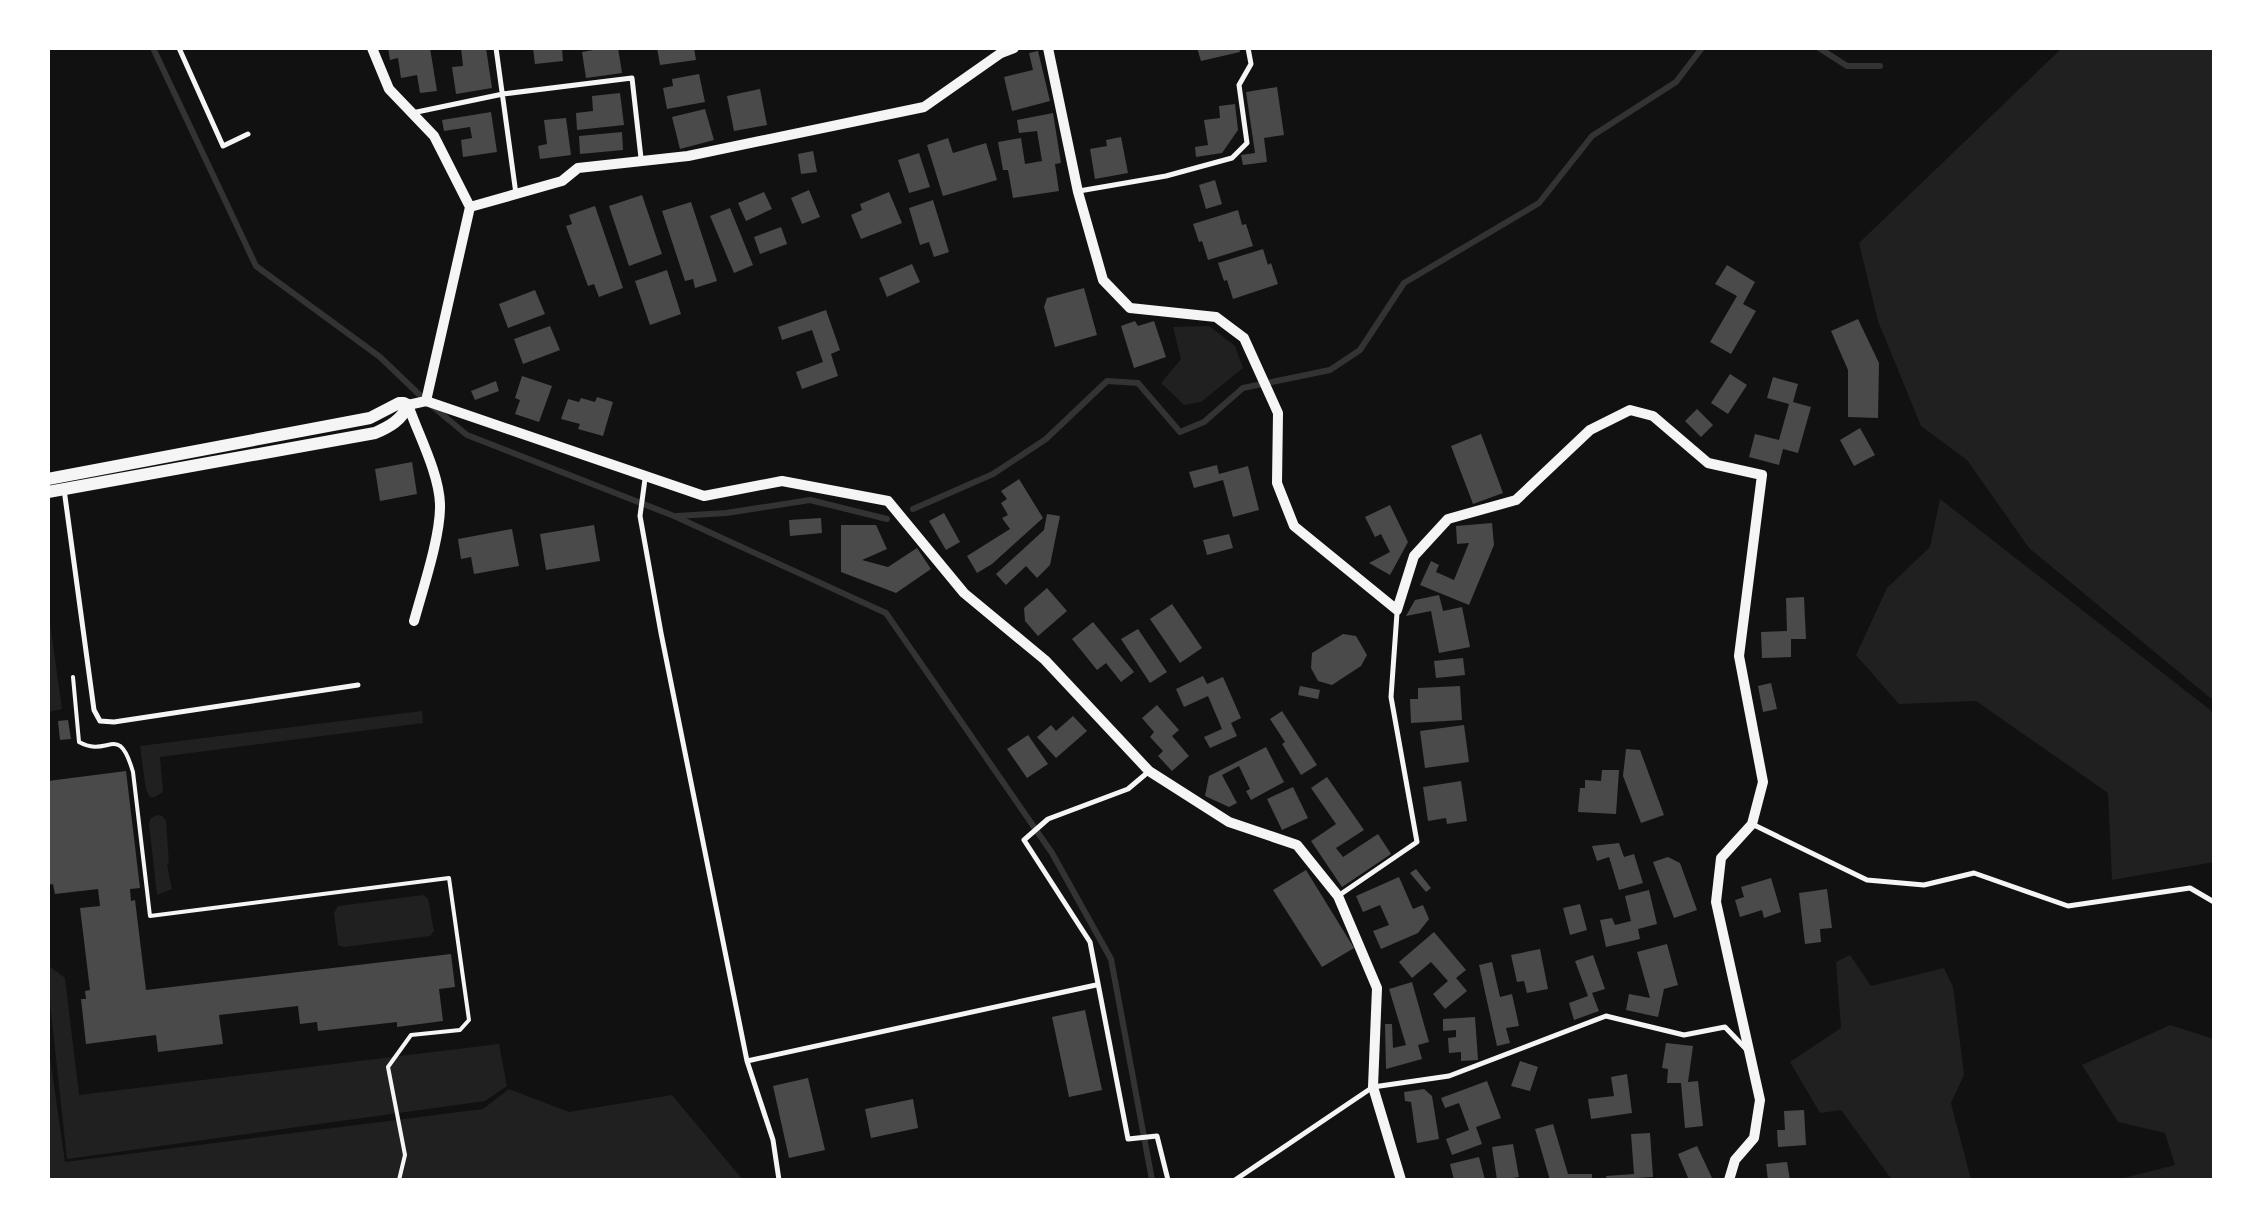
<svg xmlns="http://www.w3.org/2000/svg" width="2262" height="1228" viewBox="0 0 2262 1228" font-family="'Noto Sans',sans-serif">
<style>
.green{fill:#202020}
.lines{fill:none;stroke-linecap:round;stroke-linejoin:round}
.stream{stroke:#333;stroke-width:6}
.building{fill:#4a4a4a}
.path{stroke:#f5f5f5;stroke-width:4}
.service{stroke:#f5f5f5;stroke-width:5}
.minor{stroke:#f5f5f5;stroke-width:10}
.tertiary{stroke:#f5f5f5;stroke-width:12}
</style>
<rect width="100%" height="100%" fill="#111"/>
<path class="green" d="M2062,48H2214V701L2029,548L1967,460L1921,426L1878,321L1859,243Z
M1209,326L1235,346L1243,368L1201,402L1184,405L1161,383L1181,359L1173,327Z
M1940,499L2214,713V862L2112,880L2108,793L1976,701L1899,704L1856,655L1887,588L1930,547Z
M48,609L62,709L48,712Z
M422,711L423,723L160,757L163,792L155,797H150L146,790L140,746Z
M157,815L162,816L166,821L169,863L167,864L172,889L157,895L149,824L151,818Z
M423,895L428,899L434,931L430,936L344,947L338,945L334,913L338,906Z
M1850,955L1871,986L1944,968L1953,987L1964,1075L1951,1103L1971,1180H1892L1841,1110L1820,1113L1790,1062L1841,1028L1836,962Z
M48,965L65,978L79,1095L499,1044L507,1086L485,1101L67,1159L48,985Z
M2170,1025L2214,1039V1180H2116L2175,1165L2165,1133L2118,1122L2082,1065Z
M48,1044L65,1162L483,1109L509,1089L569,1112L672,1095L743,1180H48Z"/>
<g class="lines">
<path class="stream" d="M153,48L256,266L380,357L426,401L467,435L674,516L886,613L1052,853L1111,959L1152,1180
M1819,48L1847,66H1880
M913,509L993,474L1046,439L1107,381L1138,383L1180,432L1204,422L1243,388L1330,370L1360,350L1404,283L1539,203L1592,136L1676,82L1702,48
M677,516L726,513L810,500L887,519"/>
</g>
<path class="building" d="M388,48H430L437,91L420,93L417,75L401,78L398,58L390,60Z
M461,48H486L492,88L456,94L452,67L463,66Z
M533,48H562L563,61L535,64Z
M593,48H618L622,73L586,78L582,52L593,50Z
M657,48H694L696,60L660,65Z
M1197,48H1239L1240,52L1201,61Z
M1038,51L1050,101L1012,111L1004,77L1033,70L1029,53Z
M699,74L705,102L667,109L663,88L673,86L672,79Z
M1277,87L1284,135L1264,138L1267,162L1243,165L1241,155L1255,153L1246,92Z
M760,89L767,125L734,131L727,96Z
M620,93L624,125L577,130L576,113L593,111L592,96Z
M1235,104L1238,130L1222,153L1196,157L1195,147L1208,145L1204,120L1220,118L1219,106Z
M705,109L714,140L680,149L672,117Z
M491,112L497,152L463,157L461,140L472,138L470,127L444,131L442,120Z
M1053,113L1061,163L1055,164L1059,191L1013,198L1008,170H1003L998,142L1021,138L1025,164L1042,161L1037,131L1019,133L1017,120Z
M566,118L571,155L540,159L538,146L547,144L544,120Z
M622,132L623,150L580,154L579,136Z
M1121,137L1128,173L1095,179L1090,149L1107,146L1106,140Z
M948,138L953,153L986,143L997,180L943,196L927,145Z
M813,151L817,172L801,174L798,154Z
M919,153L930,187L909,193L898,160Z
M1215,180L1222,204L1206,209L1199,185Z
M809,190L820,217L802,224L791,198Z
M764,192L772,209L746,221L738,203Z
M889,192L902,223L861,239L851,215L862,210L860,204Z
M642,195L662,254L629,266L609,206Z
M933,200L949,252L934,257L929,242L920,245L909,208Z
M691,202L717,281L695,288L693,279L685,281L662,211Z
M595,206L623,288L599,297L594,284L588,286L566,226L572,224L569,215Z
M730,208L753,265L734,273L710,216Z
M1238,210L1242,225L1246,224L1253,246L1208,260L1202,241L1199,242L1193,224Z
M781,227L787,244L760,254L754,237Z
M1263,249L1268,265L1271,263L1278,284L1233,299L1227,280L1224,281L1218,263Z
M912,264L920,282L887,297L879,278Z
M1727,265L1755,282L1743,304L1756,311L1731,354L1710,342L1737,296L1715,284Z
M667,270L681,314L650,325L635,281Z
M1084,288L1097,335L1055,347L1044,307L1047,298Z
M535,290L545,314L508,328L499,304Z
M826,310L840,350L831,354L838,376L802,389L796,372L823,362L812,330L782,340L778,327Z
M1858,319L1879,363L1878,418L1848,417V370L1831,331Z
M1135,321L1138,326L1154,321L1166,357L1134,368L1121,326Z
M550,326L560,350L523,364L514,339Z
M1730,374L1747,385L1728,414L1711,403Z
M522,376L552,386L539,422L515,414L520,400L515,398Z
M1773,377L1798,384L1793,402L1811,407L1798,453L1783,449L1779,465L1749,457L1755,434L1779,440L1789,404L1767,398Z
M496,381L499,391L475,400L471,391Z
M597,397L613,402L603,436L578,429L580,424L561,419L568,399L579,402L581,398L595,402Z
M1697,409L1713,425L1701,437L1685,421Z
M1860,428L1875,455L1854,466L1840,440Z
M1481,434L1503,493L1473,504L1451,446Z
M412,462L417,494L380,501L375,469Z
M1217,465L1219,474L1248,466L1259,510L1233,517L1223,480L1194,488L1189,472Z
M1019,479L1043,518L992,564L977,573L967,556L1010,529L1002,518L1008,515L1001,503L1007,499L1001,491Z
M1390,505L1408,542L1390,575L1369,563L1390,552L1381,534L1375,537L1365,517Z
M944,513L960,542L946,550L929,521Z
M1047,514L1060,516L1050,565L1037,578L1026,566L1006,585L996,574L1044,530Z
M821,518L822,533L790,536L789,520Z
M1492,523L1494,545L1469,605L1420,585L1431,561L1439,565L1436,572L1454,580L1469,543L1457,544L1456,526Z
M594,525L600,561L546,570L540,534Z
M841,525H876L887,549L862,560L888,567L917,548L931,569L896,593L841,572Z
M512,529L519,566L474,574L471,557L461,559L458,539Z
M1229,534L1233,548L1207,555L1203,540Z
M1047,588L1067,611L1038,636L1025,621L1024,608Z
M1439,595L1443,611L1462,607L1470,647L1439,653L1431,611L1406,616L1415,600Z
M1804,597L1806,639H1791V657L1762,658L1761,632L1787,631L1786,598Z
M1172,604L1202,648L1180,663L1150,619Z
M1093,622L1134,672L1121,682L1106,663L1097,670L1072,639Z
M1138,629L1167,672L1150,683L1121,639Z
M1343,634L1356,636L1367,655L1361,666L1332,685L1318,681L1311,668L1312,653Z
M1463,658L1465,675L1436,678L1434,661Z
M1203,676L1207,684L1223,677L1241,718L1231,723L1237,736L1210,748L1204,737L1222,729L1208,696L1184,707L1176,689Z
M1771,683L1777,709L1763,712L1758,686Z
M1300,686L1320,690L1318,699L1298,695Z
M1460,686L1462,720L1411,723L1410,699H1418V688Z
M1157,705L1179,730L1172,736L1189,756L1172,771L1158,756L1163,751L1150,737L1154,732L1142,718Z
M1282,711L1317,765L1301,775L1282,744L1285,742L1270,719Z
M1073,716L1087,731L1056,758L1037,737L1051,725L1056,731Z
M68,720L71,739L60,740L58,721Z
M1464,725L1469,762L1425,768L1420,731Z
M1028,735L1048,764L1027,778L1007,749Z
M1266,747L1284,782L1251,800L1246,791L1250,789L1239,766L1222,775L1237,803L1229,807L1205,796L1209,776Z
M1626,749L1640,750L1664,815L1641,823L1623,776Z
M1602,770H1619L1616,814L1578,812L1580,788H1585V780L1601,781Z
M126,771L140,888L130,889L131,901L135,900L146,990L451,954L455,987L439,989L443,1021L397,1027V1022L318,1031L317,1022L300,1024L298,1006L219,1015L223,1044L158,1052L156,1035L86,1044L81,999H86L85,991L90,990L80,908L100,906L98,889L55,894L53,884L48,885V781Z
M1327,777L1364,830L1336,848L1343,857L1378,834L1391,854L1342,887L1311,841L1336,824L1311,788Z
M1461,781L1467,821L1447,824L1446,818L1428,821L1423,787Z
M1293,787L1308,818L1282,830L1267,799Z
M1619,843L1624,857L1634,854L1643,883L1619,890L1609,857L1597,861L1592,846Z
M1668,857L1680,863L1697,910L1674,918L1653,862Z
M1416,869L1431,888L1426,892L1410,873Z
M1306,870L1354,948L1322,967L1273,890Z
M1399,877L1413,909L1423,905L1429,919L1418,933L1381,949L1373,931L1389,925L1380,905L1363,912L1356,896Z
M1771,878L1781,912L1764,918L1762,910L1740,917L1735,900L1744,897L1741,887Z
M1827,889L1832,928L1820,929L1821,942L1805,944L1799,893Z
M1649,890L1657,924L1638,929L1640,939L1606,947L1600,920L1612,918L1615,925L1631,921L1625,896Z
M1580,904L1587,930L1570,935L1563,908Z
M1434,932L1466,970L1456,978L1467,991L1445,1009L1433,994L1448,981L1431,962L1412,978L1399,962Z
M1667,944L1678,985L1664,989L1658,1017L1626,1010L1629,994L1650,998L1637,952Z
M1540,949L1548,989L1527,993L1524,981L1517,982L1511,955Z
M1593,955L1605,989L1592,993L1599,1011L1574,1020L1569,1003L1588,996L1575,961Z
M1492,962L1500,997L1512,994L1519,1026L1506,1028L1510,1043L1497,1046L1479,965Z
M1412,982L1429,1042L1418,1045L1422,1059L1386,1069L1385,1024H1392L1393,1048L1406,1045L1389,989Z
M1085,1010L1102,1090L1069,1097L1052,1017Z
M1475,1017L1478,1060L1461,1061V1052L1449,1053L1448,1038L1456,1037V1030L1443,1031V1019Z
M1666,1043L1693,1046L1688,1082L1698,1081L1703,1126L1685,1128L1681,1083H1667L1668,1069L1662,1068Z
M1520,1061L1538,1067L1530,1091L1511,1086Z
M1627,1074L1632,1113L1591,1119L1588,1099L1614,1096L1611,1077Z
M808,1078L825,1150L789,1158L773,1086Z
M1487,1081L1501,1118L1476,1127L1482,1144L1452,1155L1446,1139L1469,1130L1459,1103L1445,1108L1441,1098Z
M1424,1089L1432,1096L1439,1139L1417,1143L1411,1102L1405,1101L1404,1092Z
M913,1099L918,1128L871,1138L865,1109Z
M1804,1110L1806,1145L1778,1147L1777,1130H1785L1784,1111Z
M1553,1124L1568,1174H1592V1180H1550L1535,1129Z
M1650,1133L1653,1177L1636,1178V1180H1607L1606,1176L1634,1174L1631,1134Z
M1513,1144L1519,1177L1497,1180L1492,1147Z
M1697,1146L1713,1180H1689L1678,1154Z
M1479,1157L1485,1180H1454L1450,1164Z
M1787,1162L1790,1180H1768L1766,1164Z"/>
<g class="lines">
<path class="path" d="M73,677L79,742C109,759 118,721 133,772L150,916L449,878L469,1020L460,1030L411,1035L388,1067L405,1155L399,1180"/>
<path class="service" d="M179,48L223,146L248,134
M496,48L516,194
M412,113L503,94L632,78L641,158
M1079,191L1166,176L1232,158L1247,143L1239,85L1251,64L1248,48
M645,479L640,516L661,633L747,1061L773,1140L779,1180
M64,489L94,710L100,721L114,722L358,685
M1147,773L1128,789L1048,819L1024,840L1090,942L1128,1139L1157,1136L1168,1180
M1752,824L1867,880L1924,885L1974,873L2068,906L2190,888L2214,902
M1338,896L1417,842L1391,697L1397,613
M747,1061L1096,985
M1235,1180L1373,1087L1449,1076L1606,1016L1684,1035L1725,1027L1746,1049"/>
<path class="minor" d="M372,48L389,89L434,136L470,207L562,181L578,168L688,156L924,107L1001,53L1014,48
M1048,48L1078,192L1103,280L1130,308L1216,317L1244,338L1278,413L1277,483L1294,526L1397,610L1414,556L1448,519L1516,500L1590,430L1630,410L1653,416L1708,463L1762,475L1739,656L1763,782L1752,824L1721,858L1716,902L1760,1100L1754,1138L1735,1160L1729,1180
M426,401L470,207
M414,621C423,588 441,535 440,504C439,473 418,434 408,405L426,401L704,496L782,481L888,501L964,593L1045,660L1149,771L1229,822L1297,845L1338,896L1377,988L1373,1087L1401,1180"/>
<path class="tertiary" d="M48,479L370,418L399,403H404L408,405C402,420 389,427 375,433L48,492"/>
</g>
<rect width="2262" height="1228" fill="none" stroke="#ffffff" stroke-width="100"/>
</svg>
